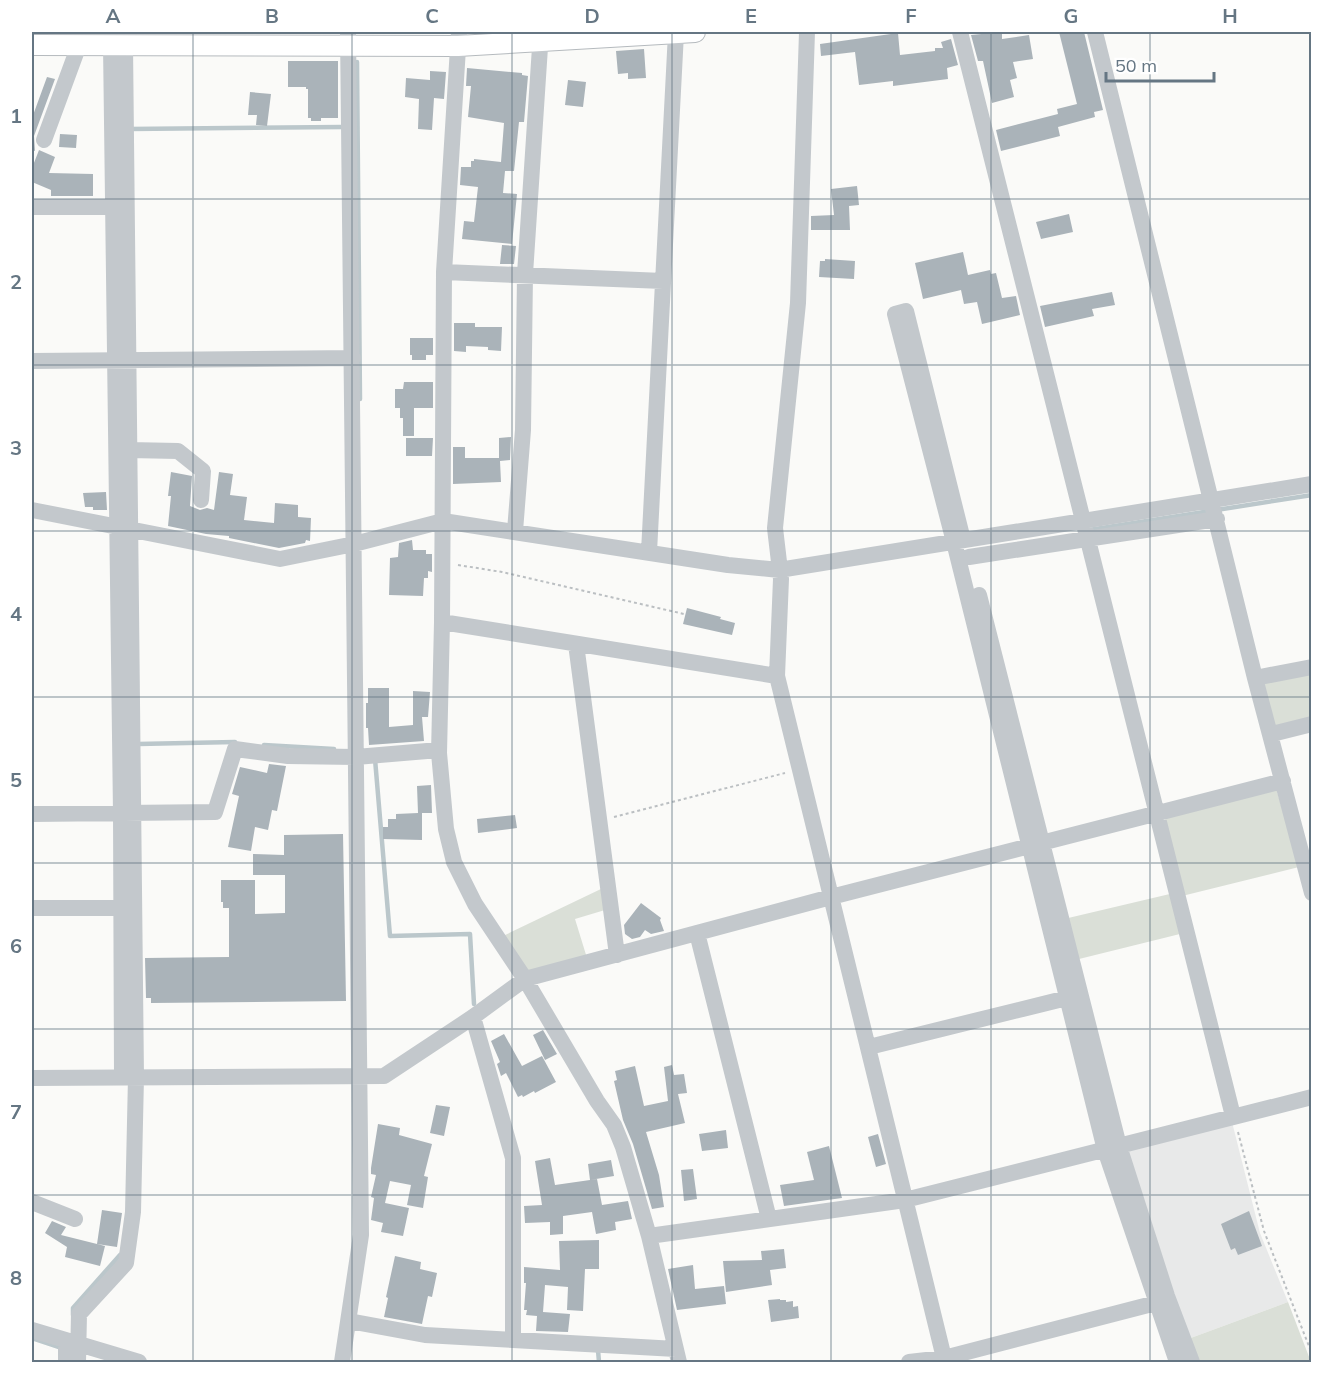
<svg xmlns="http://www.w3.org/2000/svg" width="1343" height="1394" viewBox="0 0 1343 1394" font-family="Mulish,sans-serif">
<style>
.built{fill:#e8e9e9}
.green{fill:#dadfd7}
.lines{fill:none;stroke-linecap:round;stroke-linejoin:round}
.stream{stroke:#bbc7cb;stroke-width:4.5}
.building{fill:#aab3b9}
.major-casing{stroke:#b5babe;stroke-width:22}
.path{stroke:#bbbfc2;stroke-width:2;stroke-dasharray:3 3;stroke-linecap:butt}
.minor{stroke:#c3c8cc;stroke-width:16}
.major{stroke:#fff;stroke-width:20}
.grid{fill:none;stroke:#657683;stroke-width:1.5;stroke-opacity:0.55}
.neatline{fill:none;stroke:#657683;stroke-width:2}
.grid-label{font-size:20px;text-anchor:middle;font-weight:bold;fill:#657683}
</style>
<rect width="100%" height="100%" fill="#fafaf8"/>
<path class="built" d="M1232,1122L1260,1233L1288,1302L1188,1339L1124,1151Z"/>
<path class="green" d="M1311,670V721L1273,727L1263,683Z
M1276,788L1299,867L1182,896L1164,822L1167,816Z
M603,888L605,910L575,919L587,958L527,971L503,936Z
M1174,893L1184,933L1075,960L1064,919Z
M1288,1302L1311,1362H1197L1188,1339Z"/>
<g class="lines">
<path class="stream" d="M357,62L360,399
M129,129L342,127
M1089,530L1312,495
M138,744L235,742
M264,745L334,749
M375,759L390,936L470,934L474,1004
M73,1315V1308L120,1255
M32,1338L62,1348
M596,1350H598L599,1362"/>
</g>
<path class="building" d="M1002,32V39L1029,35L1033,59L1013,62L1017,78L1010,80L1014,97L992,103L983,61H978L971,35Z
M1059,32H1084L1103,110L1094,112L1095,117L1058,127L1060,136L1001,151L996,130L1058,114L1057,109L1077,104Z
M898,33L900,55L935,51V48H943L941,42L951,39L958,65L947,68L948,79L893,86V81L859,85L855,52L821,56L820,44Z
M644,49L646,78L628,79V73L618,74L616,51Z
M288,61H338V118H321V121H311V118H308V89H306V87H288Z
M467,68L522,73V75L528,76L524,122H519L514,171H505L503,193L517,194L512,244L462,239L464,221L474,222L478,187L460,185L461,167H471V161H474V159L501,162L504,123L468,117L471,86H466Z
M430,71L446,72L444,99L434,98L432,130L418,129L419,99L405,97L406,78L430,80Z
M47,77L55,79L34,136L35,151L32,150V118Z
M568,80L586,82L583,107L565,105Z
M250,92L271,94L267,126L256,125L257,115H248Z
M60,134L77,135L76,148L59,147Z
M39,150L55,157L49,173L93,174V196H51V190L32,182V168Z
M857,186L859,205L849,206L850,230H811V216L834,215L831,189Z
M1069,214L1073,232L1041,239L1036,222Z
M502,245L516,246L514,264H500Z
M963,252L968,275L990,270L991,274L996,273L1002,298L1016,296L1020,315L982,324L977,302L964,304L961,290L923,299L915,263Z
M825,259L855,261L854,279L819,277L820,261H825Z
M1112,292L1115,305L1092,309L1094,316L1045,327L1040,306Z
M454,323H475V327H502L501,351L488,350V347L466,346V352L454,351Z
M410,338H433V355H426V360H412V355H410Z
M404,382H433V408H414V436H403V418H400V408H395V389H403Z
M511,437L510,460L500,461L501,482L453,484V447H465V458H499V438Z
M406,438H433L432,456H406Z
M171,472L192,476L190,506L200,510L207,508L214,510L219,472L233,474L230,495L247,497L244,520L274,523L275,503L298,505V517L311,518L310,541L306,540L305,543L279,548L229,538V536L206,534L168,526L171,496H168Z
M106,492L107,510H93V507H85L83,493Z
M412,540L413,550H426V554H432V572L428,571V578H424L423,596L389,595L390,558L398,557L399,543Z
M687,608L721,617L720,619L735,623L732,635L683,624Z
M368,688H389V727L413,725V691L430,692L428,717H422L424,741L369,745L368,728H366V703H368Z
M269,764L286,766L277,811L272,810L268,830L255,827L251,851L228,847L239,796L232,794L240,767L267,773Z
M431,785L432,813H422V840L383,839V827H388V819H396V814L418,813L417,786Z
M515,815L517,828L478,833L477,819Z
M343,834L346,1001L151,1003V998H146L145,958L229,957V908H223V902H221V880H255V914L285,913V875H253V854L284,855V835Z
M641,903L661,918L660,920L664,931L651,934L645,930L640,937L632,939L625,934L624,925Z
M543,1030L557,1054L545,1060L533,1035Z
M504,1034L522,1066L542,1056L556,1082L535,1093L534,1091L523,1097L522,1095L518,1097L506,1073L501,1076L497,1064L500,1062L491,1041Z
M672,1065L674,1075L684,1074L687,1093L678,1094L685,1123L646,1132L659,1175L664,1207L652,1209L633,1144L623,1120L614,1081L617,1080L615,1071L635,1066L644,1106L668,1101L664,1067Z
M436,1105L450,1107L444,1136L430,1133Z
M378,1124L400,1128L399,1135L432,1144L424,1176L428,1177L423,1208L407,1205L411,1185L390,1181L385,1203L409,1208L403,1236L381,1232L383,1223L371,1220L374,1198L371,1197L376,1175L371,1174V1168Z
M726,1130L728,1148L702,1151L699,1134Z
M878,1134L886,1164L876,1167L868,1137Z
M829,1146L842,1198L784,1206L780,1185L814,1180L807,1152Z
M550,1158L555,1185L597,1179L602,1205L628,1201L632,1219L615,1222L616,1230L596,1234L592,1212L563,1216V1234L550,1235V1222L525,1223L524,1206L542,1205L535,1161Z
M611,1160L614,1176L590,1180L588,1164Z
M693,1169L697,1199L684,1201L681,1170Z
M102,1210L122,1213L117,1247L97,1244L105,1246L100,1266L65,1257L67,1247L45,1233L52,1221L66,1227L61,1235L97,1244Z
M1249,1211L1262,1246L1238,1255L1235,1248L1231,1250L1221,1224Z
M599,1240V1269H585L583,1311L567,1310L568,1287L545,1285L543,1312L570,1314L568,1332L536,1331L537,1316L526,1315L527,1310H524L526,1283H524V1267L560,1270L559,1241Z
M784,1249L786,1268L770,1270L772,1285L726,1292L723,1261L762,1260L761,1251Z
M395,1256L421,1262L420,1269L437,1273L432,1297L428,1296L422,1324L384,1317L388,1298L386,1297Z
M693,1265L695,1289L724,1286L726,1304L677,1310L668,1269Z
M780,1299V1300H786V1302L793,1301V1307L798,1306L799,1318L771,1322L768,1300Z"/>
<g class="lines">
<g class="major-casing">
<path id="major" d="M32,45L458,46L695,32"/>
</g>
<path class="path" d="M458,565L502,572L684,614
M614,817L785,773
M1238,1132L1264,1231L1312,1354"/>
<path class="minor" d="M459,32L444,272L442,622L439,753L446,829L454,862L475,904L525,979L597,1101L614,1125L623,1147L649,1236L679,1362
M807,32L798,303L775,528L781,579L777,676L945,1362
M960,32L1233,1116
M1095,32L1255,678L1312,893
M111,45L121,813L122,1077
M44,140L79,45
M32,207H124
M444,272L663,281
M32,361L353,358
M129,450L178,451L203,471L201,500
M32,510L280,559L354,544L443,521L728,565L779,570L1312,484
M515,531L523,430L525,274L541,32
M963,540L906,311L895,314L954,542L1105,1150L1177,1362
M649,552L676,33
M969,557L1217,519
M979,595L1119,1146L1167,1296L1192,1362
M442,622L777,676
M576,644L617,955
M1255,678L1312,667
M1272,734L1312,724
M32,814L215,812L235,749L288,756L356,757L439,750
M32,908H130
M697,933L769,1219
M473,1017L513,1158V1340
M869,1047L1067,998
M32,1078L384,1076L473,1017L525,979L831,897L1283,781
M32,1202L75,1219
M649,1236L905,1200L1312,1097
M349,1321L425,1335L676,1349
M32,1330L139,1362
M66,1362V1341
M78,1362L79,1314L126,1263L133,1212L136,1077L125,45
M342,1362L361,1235L348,32
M909,1362L944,1358L1156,1303"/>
<use href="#major" class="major"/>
</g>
<path class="grid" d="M193,32V1362M352,32V1362M512,32V1362M672,32V1362M831,32V1362M991,32V1362M1150,32V1362M32,199H1312M32,365H1312M32,531H1312M32,697H1312M32,863H1312M32,1029H1312M32,1195H1312"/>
<rect width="1343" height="1394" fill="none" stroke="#ffffff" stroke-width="66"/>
<path d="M1106 72v9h108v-9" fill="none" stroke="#657683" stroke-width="3"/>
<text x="1115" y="72" font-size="18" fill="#657683" stroke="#ffffff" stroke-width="4.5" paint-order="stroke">50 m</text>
<rect x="33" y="33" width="1277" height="1328" class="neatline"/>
<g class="grid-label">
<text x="113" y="23">A</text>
<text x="272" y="23">B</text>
<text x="432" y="23">C</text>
<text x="592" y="23">D</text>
<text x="751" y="23">E</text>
<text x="911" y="23">F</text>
<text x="1071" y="23">G</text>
<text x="1230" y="23">H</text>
<text x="16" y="123">1</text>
<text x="16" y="289">2</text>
<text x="16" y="455">3</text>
<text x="16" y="621">4</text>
<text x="16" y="787">5</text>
<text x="16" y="953">6</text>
<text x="16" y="1119">7</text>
<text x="16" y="1285">8</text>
</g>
</svg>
